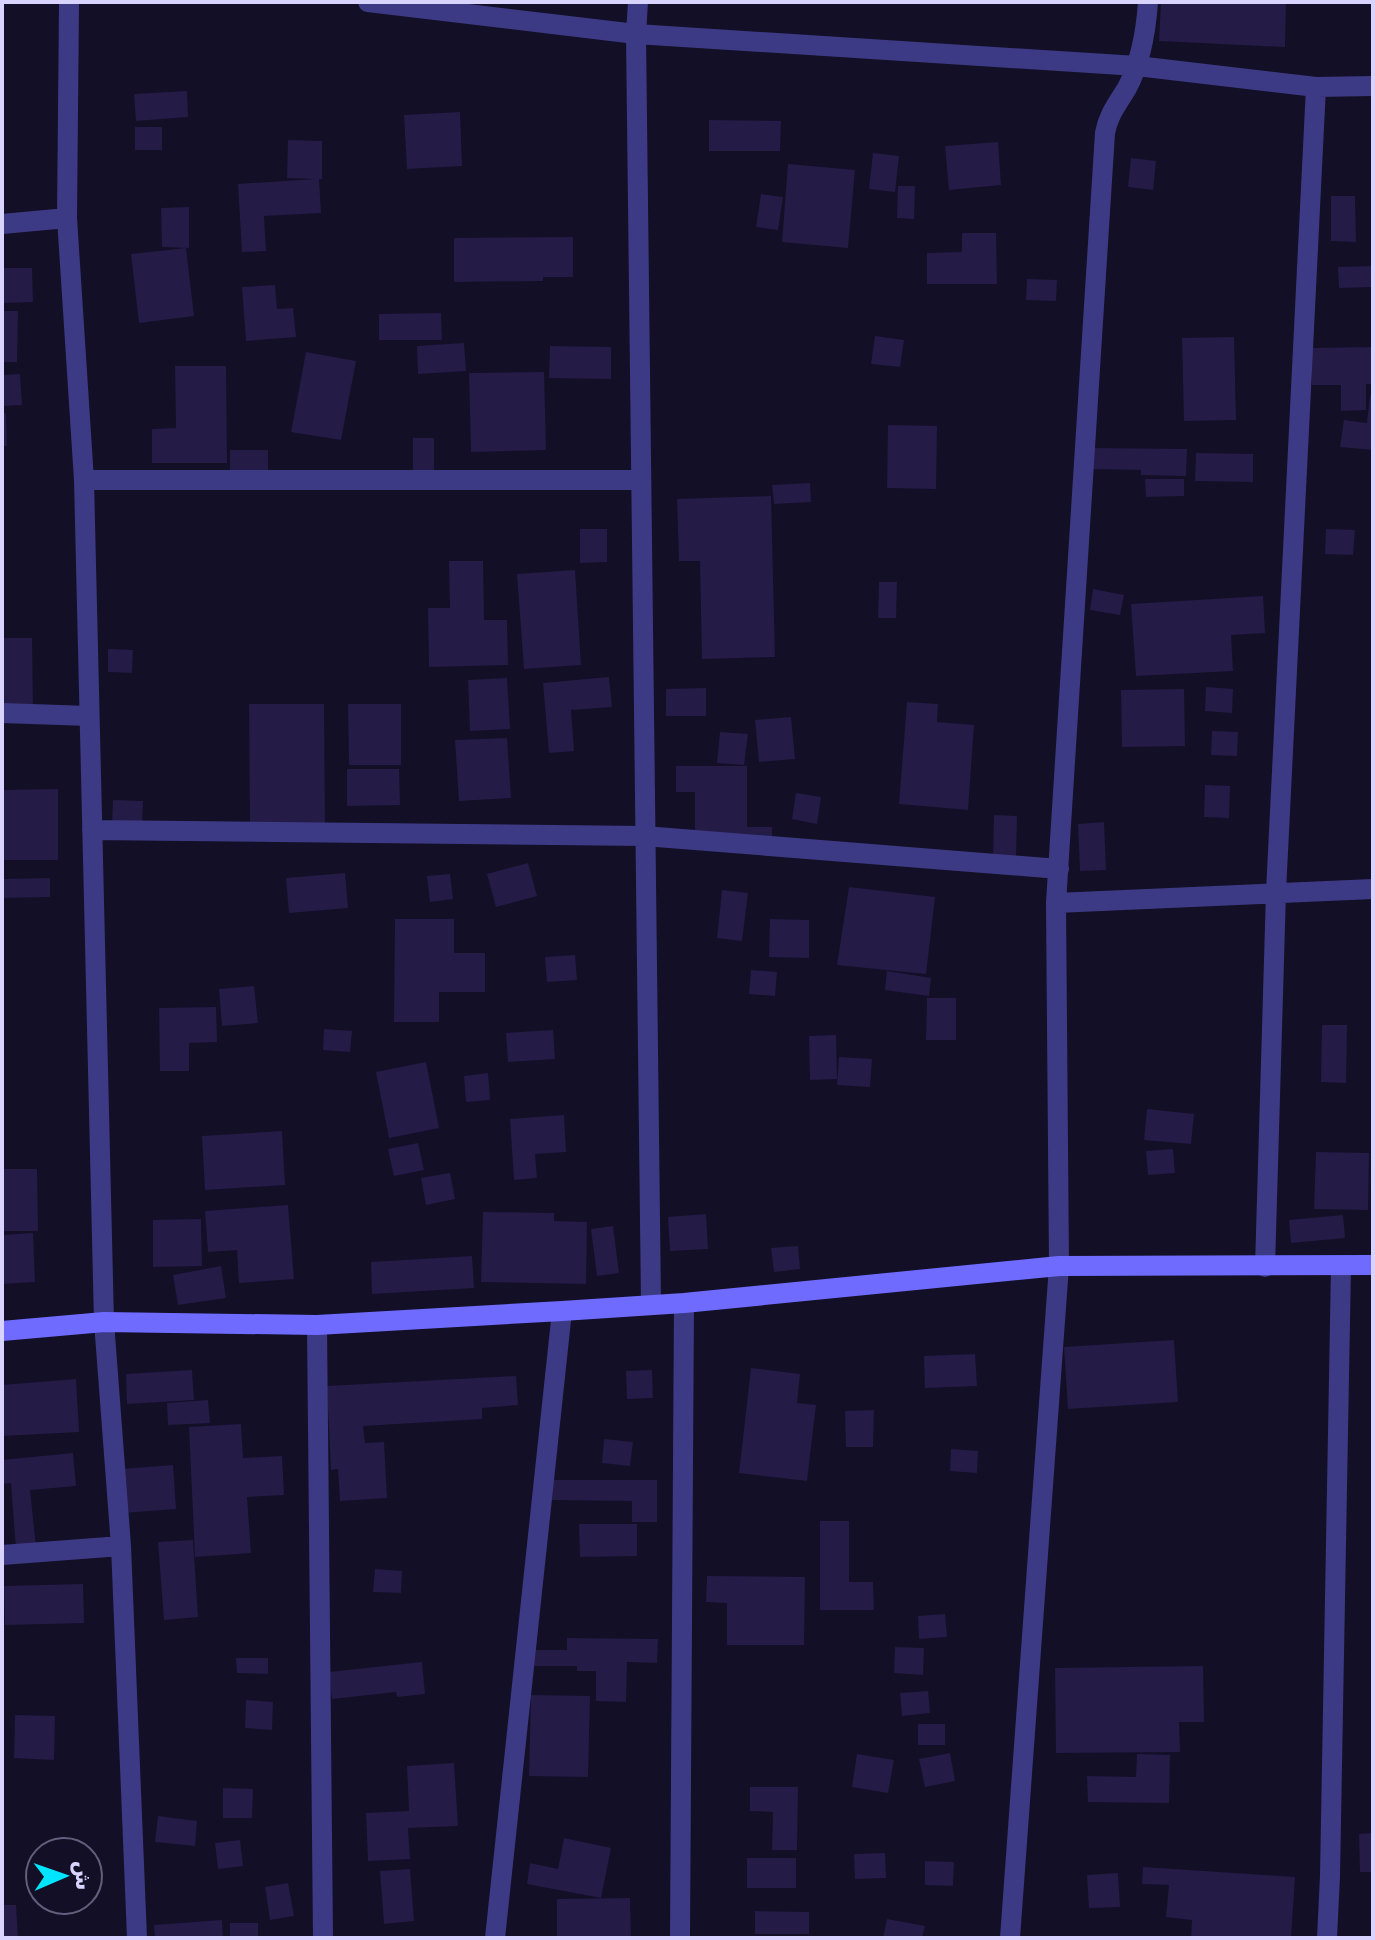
<svg xmlns="http://www.w3.org/2000/svg" width="1375" height="1940" viewBox="0 0 1375 1940" font-family="'DejaVu Sans',Cairo,sans-serif">
<style>
.building{fill:#241b47}
.lines{fill:none;stroke-linecap:round;stroke-linejoin:round}
.street{stroke:#3d3a85;stroke-width:20}
.secondary{stroke:#6f6bff;stroke-width:20}
</style>
<rect width="100%" height="100%" fill="#130f26"/>
<path class="building" d="M1161,2H1286L1285,47L1159,41Z
M187,91L188,117L136,121L134,94Z
M460,112L462,166L407,169L404,115Z
M709,120L781,121L780,151H709Z
M135,127H162V150H135Z
M288,140L322,141V179H319L321,213L264,216L266,251L242,252L238,184L315,179L287,178Z
M998,142L1001,185L949,190L945,146Z
M873,153L899,156L895,192L869,189Z
M1131,158L1156,161L1153,190L1128,187Z
M788,164L855,170L848,248L782,242Z
M898,186H915L914,219L897,218Z
M761,194L783,197L778,230L756,227Z
M1331,196H1355L1356,242L1331,241Z
M189,207V248L162,247L161,208Z
M962,233H996L997,284H927V253L962,252Z
M573,237V277H543V281L454,282V238Z
M186,248L194,316L139,323L131,254Z
M1373,266V287L1339,288L1338,267Z
M2,268H32L33,302L2,303Z
M1027,279L1057,280L1056,301L1026,300Z
M275,285L277,309L293,308L296,337L246,341L242,287Z
M2,311H18L17,362H2Z
M441,313L442,340H379V314Z
M875,336L904,340L900,367L871,364Z
M1234,337L1236,420L1184,421L1182,338Z
M464,343L466,371L418,374L417,346Z
M550,346L611,347V379L549,378Z
M1373,347V384H1366V410L1341,411V385H1312L1311,348Z
M306,352L356,361L341,440L291,432Z
M175,366H226L227,463H152V429L176,428Z
M544,372L546,450L471,452L469,373Z
M20,374L22,405L2,406V375Z
M1370,395H1373V450L1340,447L1344,420L1367,423Z
M2,413H6L7,446H2Z
M888,425L937,426L936,489L887,488Z
M413,438H434V476H413Z
M1093,448L1187,449L1186,476L1141,475V470L1092,469Z
M230,450H268V475H230Z
M1196,453L1253,454V482L1195,481Z
M1145,479H1184V496L1146,497Z
M810,483L811,502L774,504L772,485Z
M771,496L775,657L702,659L700,561H679L677,499Z
M580,529H607V562L580,563Z
M1326,529L1355,530L1353,555L1325,554Z
M449,561H483L484,620H507L508,665L429,667L428,608H450Z
M575,570L581,665L524,669L517,574Z
M879,582H897L896,618H878Z
M1093,589L1124,595L1120,615L1090,610Z
M1263,596L1265,633L1231,635L1233,671L1136,676L1131,604Z
M2,638H32L33,709H2Z
M108,649L133,650L132,673L108,672Z
M609,677L612,707L571,710L574,751L549,753L543,683Z
M507,678L510,729L470,731L468,680Z
M1206,687L1233,689L1232,713L1205,711Z
M706,688V716H666V689Z
M1184,689L1185,746L1122,747L1121,690Z
M907,702L938,704L937,722L974,725L968,810L899,804Z
M249,704H324L325,826H250Z
M348,704H401V765H349Z
M791,717L795,759L759,762L755,720Z
M1212,731L1238,732L1237,756L1211,755Z
M720,732L748,734L744,765L717,763Z
M507,738L511,798L459,801L455,740Z
M676,766H747V827H772V843H695V792H676Z
M347,769H399L400,805L347,806Z
M1205,785L1230,786L1229,818L1204,817Z
M58,789V860H2V790Z
M796,793L821,797L817,824L792,819Z
M113,800L143,801L142,826L112,825Z
M994,815L1017,816L1016,858L993,857Z
M1104,822L1106,870L1080,871L1078,824Z
M528,863L537,896L496,907L487,874Z
M345,873L348,908L289,913L286,878Z
M450,874L453,899L430,902L427,876Z
M50,878V897L2,898V879Z
M849,887L935,897L926,974L837,965Z
M722,890L748,893L742,941L717,938Z
M395,919H454V953H485V992H439V1022H394Z
M770,919L809,920V958L769,957Z
M575,955L577,980L547,982L545,957Z
M751,970L777,972L775,996L749,994Z
M887,971L931,978L929,996L885,990Z
M254,986L258,1023L222,1026L219,989Z
M927,998H956V1040H926Z
M216,1007L217,1042L189,1043V1071H160L159,1008Z
M1322,1025H1347L1346,1083L1321,1082Z
M324,1029L352,1031L350,1052L323,1050Z
M553,1030L555,1059L508,1062L506,1033Z
M836,1035L837,1079L810,1080L809,1036Z
M839,1057L872,1059L870,1087L837,1085Z
M426,1062L439,1128L389,1138L376,1072Z
M488,1073L490,1100L466,1102L464,1076Z
M1147,1109L1194,1114L1191,1144L1144,1140Z
M564,1115L566,1152L535,1154L537,1178L514,1180L510,1119Z
M282,1131L285,1185L205,1190L202,1136Z
M418,1143L424,1170L394,1176L388,1149Z
M1173,1149L1175,1173L1148,1175L1146,1151Z
M1316,1152L1369,1153L1368,1210L1314,1209Z
M2,1169H37L38,1231H2Z
M450,1173L455,1199L426,1205L421,1178Z
M288,1205L294,1279L239,1283L237,1250L208,1252L205,1211Z
M483,1212L554,1213V1221L587,1222L586,1284L481,1282Z
M706,1214L708,1249L670,1251L668,1217Z
M1343,1215L1345,1238L1291,1243L1289,1220Z
M201,1219L202,1266L153,1267V1220Z
M613,1226L619,1273L597,1276L591,1229Z
M33,1233L35,1282L2,1284V1235Z
M798,1246L800,1269L774,1272L771,1248Z
M472,1256L474,1288L372,1294L371,1262Z
M221,1266L226,1298L178,1305L173,1275Z
M1174,1340L1178,1402L1068,1409L1064,1347Z
M975,1354L977,1386L925,1388L924,1356Z
M751,1368L800,1374L797,1403L816,1405L807,1481L739,1473Z
M192,1370L194,1400L127,1404L126,1374Z
M652,1370L653,1398L627,1399L626,1371Z
M516,1376L518,1405L482,1408V1419L363,1426L365,1443L384,1442L387,1498L340,1501L338,1469L331,1470L327,1386Z
M76,1379L79,1432L2,1436V1385Z
M208,1400L210,1423L168,1425L167,1403Z
M874,1410L873,1447H846L845,1411Z
M241,1424L243,1458L282,1456L284,1495L247,1497L251,1553L195,1557L189,1427Z
M604,1439L633,1442L630,1466L602,1463Z
M951,1449L978,1451L977,1473L950,1471Z
M73,1453L76,1486L30,1490L36,1547L16,1549L11,1483L2,1484V1460Z
M173,1465L176,1509L124,1513L121,1469Z
M552,1480H657V1522H632V1501L552,1500Z
M820,1521H849V1582H873L874,1610H820Z
M579,1524H637V1556L580,1557Z
M193,1540L198,1617L164,1620L158,1542Z
M375,1569L402,1571L401,1593L373,1592Z
M707,1576L805,1577L804,1645H727V1603L706,1602Z
M83,1584L84,1623L5,1625L4,1586Z
M945,1614L947,1637L919,1639L918,1616Z
M567,1638L658,1639L657,1663L627,1662L626,1702L596,1701V1671H577V1666H534V1650H567Z
M895,1647L924,1648L923,1675L894,1673Z
M236,1658H268V1674L237,1673Z
M422,1662L425,1694L397,1697L396,1692L332,1699L329,1672Z
M1203,1666L1204,1722H1179L1180,1752L1056,1753L1055,1668Z
M928,1691L930,1713L902,1716L900,1693Z
M531,1695L590,1696L588,1777L529,1776Z
M246,1700L273,1702L272,1730L245,1728Z
M15,1715L55,1716L54,1760L14,1758Z
M918,1724H945V1745H918Z
M950,1753L955,1781L925,1787L919,1759Z
M857,1754L894,1760L888,1793L852,1787Z
M1137,1754L1170,1755L1169,1803L1088,1802L1087,1776L1136,1777Z
M454,1763L458,1826L408,1828L410,1859L368,1861L366,1813L409,1811L407,1766Z
M750,1787H798L797,1850H772L773,1812L750,1811Z
M223,1788L253,1789L252,1818H223Z
M158,1816L197,1821L195,1846L155,1842Z
M1373,1833V1872H1360L1359,1834Z
M564,1838L611,1848L601,1898L527,1884L530,1863L558,1869Z
M240,1840L243,1866L218,1869L215,1843Z
M885,1853L886,1878L855,1879L854,1854Z
M747,1858H796V1888H747Z
M925,1861L954,1862L953,1886L925,1885Z
M1143,1867L1295,1877L1291,1938H1191L1192,1920L1166,1917L1169,1885L1142,1884Z
M410,1869L414,1921L384,1924L380,1871Z
M1118,1873L1120,1907L1089,1908L1087,1875Z
M288,1883L294,1916L270,1920L265,1887Z
M630,1898L631,1938H557V1899Z
M2,1905H16L18,1938H2Z
M755,1911L809,1912V1934H755Z
M887,1919L925,1926L922,1938H883Z
M222,1920L223,1938H155L154,1925Z
M230,1923H258V1938H230Z"/>
<g class="lines">
<path class="street" d="M69,2L67,218L84,480L104,1322L121,1546L137,1938
M368,2L636,34L1137,66L1316,87L1373,86
M638,2L636,34L651,1304
M2,224L67,218
M84,480H641
M2,713L89,716
M92,830L644,836L1059,869
M1056,903L1373,889
M1265,1267L1276,892L1316,87
M317,1325L323,1938
M2,1555L121,1546
M495,1938L562,1311
M680,1938L684,1303
M1010,1938L1059,1266L1056,903L1105,133C1108,115 1118,103 1127,88C1141,62 1146,31 1148,2
M1327,1938L1330,1876L1341,1266"/>
<path class="secondary" d="M2,1331L104,1322L317,1325L562,1311L684,1303L1059,1266L1373,1265"/>
</g>
<rect width="1375" height="1940" fill="none" stroke="#d9d4ff" stroke-width="8"/>
<g transform="translate(64 1876) rotate(88)"><circle r="38" fill="#130f26" stroke="#625e7d" stroke-width="2"/>
<path d="M0-6L14 30L0 20L-14 30Z" fill="#00e5ff"/>
<text y="-12" font-size="22" font-weight="bold" text-anchor="middle" fill="#d9d4ff">ش</text>
</g>
</svg>
